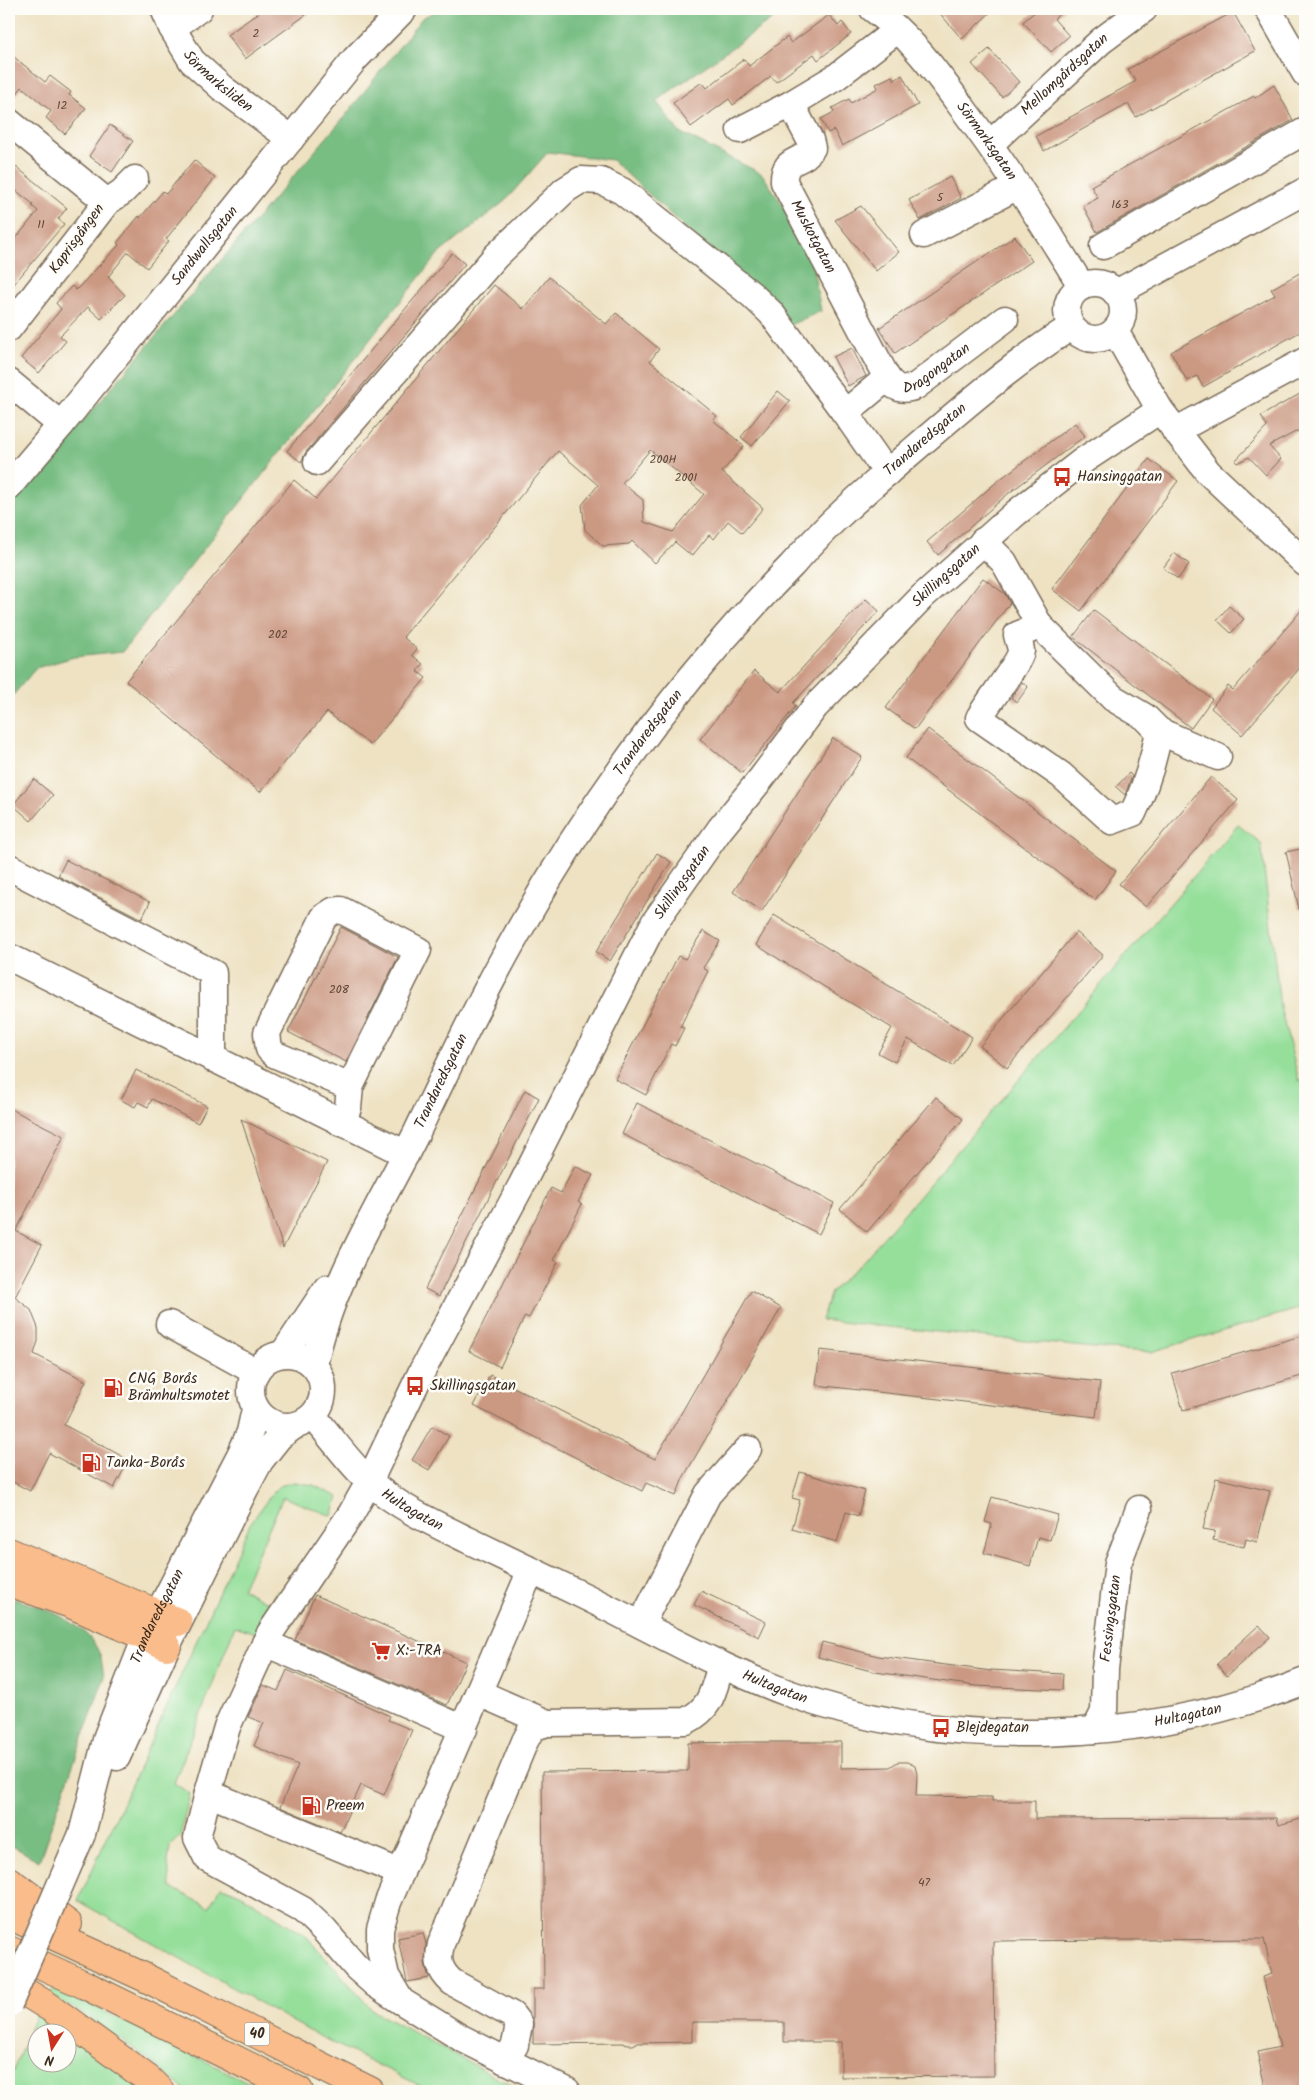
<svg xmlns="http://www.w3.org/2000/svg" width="1314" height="2100" viewBox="0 0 1314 2100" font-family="Kalam,sans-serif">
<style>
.green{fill:#96df9b;stroke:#68845c}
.forest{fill:#78be83;stroke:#5a7450}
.building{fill:#cb9882;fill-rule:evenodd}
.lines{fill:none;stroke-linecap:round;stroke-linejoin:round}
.minor-casing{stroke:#7a6a58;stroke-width:29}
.highway-casing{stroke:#7a6a58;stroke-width:30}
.minor{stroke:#fff;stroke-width:26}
.highway{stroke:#f9bc8a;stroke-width:28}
.minor-bridge-casing{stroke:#7a6a58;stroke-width:29;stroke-linecap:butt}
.minor-bridge{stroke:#fff;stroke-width:26}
.labels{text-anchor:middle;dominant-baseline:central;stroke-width:5;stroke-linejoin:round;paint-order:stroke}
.number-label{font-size:12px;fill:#5f4637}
.shield{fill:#fdfcf7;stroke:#75695f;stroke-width:1}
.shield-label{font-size:14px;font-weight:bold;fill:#3b2a1e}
.street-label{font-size:15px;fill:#3b2a1e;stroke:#fdfcf7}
.poi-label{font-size:15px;fill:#3b2a1e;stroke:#fdfcf7;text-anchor:start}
</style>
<rect width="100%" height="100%" fill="#fdfcf7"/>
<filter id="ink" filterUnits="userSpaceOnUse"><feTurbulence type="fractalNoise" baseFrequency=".02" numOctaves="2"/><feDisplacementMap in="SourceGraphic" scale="10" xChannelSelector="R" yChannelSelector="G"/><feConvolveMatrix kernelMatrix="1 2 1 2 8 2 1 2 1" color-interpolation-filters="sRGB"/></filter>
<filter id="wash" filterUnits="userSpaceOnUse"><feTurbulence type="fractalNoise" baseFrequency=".0096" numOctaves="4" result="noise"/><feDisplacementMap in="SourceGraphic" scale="20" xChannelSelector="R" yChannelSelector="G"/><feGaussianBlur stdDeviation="1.12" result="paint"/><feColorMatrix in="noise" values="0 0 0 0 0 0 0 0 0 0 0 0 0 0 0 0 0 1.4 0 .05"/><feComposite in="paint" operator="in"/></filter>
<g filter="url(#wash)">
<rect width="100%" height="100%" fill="#eee2c3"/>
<path class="green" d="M1238,825L1261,843L1280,1006L1299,1081H1305V1307L1151,1352L1094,1348L821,1320L831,1292L864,1260Z
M294,1482L313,1485L338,1497L332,1516L283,1497L242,1589L269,1603L277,1591L287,1594L259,1634L235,1626L174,1783L190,1794L180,1836L170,1846L168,1862L170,1887L209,1907L221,1886L242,1895L306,1936L373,2011L523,2091H431L313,2033L78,1901L250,1524L273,1492L279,1486Z
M54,1987L266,2091H187L149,2060L95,2021L51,1995Z
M36,2014L66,2032H38V2062H68V2034L142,2091H9V2081Z"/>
<path class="forest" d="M440,9H787L656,101L679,132L762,174L808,242L821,311L790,325L612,160L548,152L505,201L438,254L122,652L74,657L36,668L9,700V507L346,115L422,18Z
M9,1598C41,1606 87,1621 100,1655C102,1662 103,1671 104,1678L39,1861L9,1844Z"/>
<g id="blocks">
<path class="building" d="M264,9H314L245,59L227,35Z
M936,9H994L962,39Z
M1038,9H1065L1054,19L1069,36L1051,52L1023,22Z
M1233,12L1255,51L1136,117L1128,104L1044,151L1036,136L1136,81L1128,69Z
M829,15L838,26L842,22L851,34L818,60L814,54L776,82L771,76L733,105L729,99L691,127L673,103L702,82L707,88L744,59L749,66L787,37L791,43Z
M989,49L1019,82L1002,97L972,64Z
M9,53L45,82L50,76L71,92L69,95L86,108L65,134L46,118L51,111L22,87L9,104Z
M902,75L918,105L842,146L834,130L828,133L821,119L834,112L832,108L849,99L851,103L878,88L876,84L892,76L895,80Z
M1274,85L1293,120L1097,232L1083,206L1098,198L1091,186L1254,96L1255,98Z
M110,125L133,141L112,172L89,156Z
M194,160L215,178L166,239L169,241L147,268L128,252L108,277L125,295L101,319L88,307L60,336L66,341L39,373L21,358L61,309L56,303L72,286L76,290L119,245L117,243L139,216L140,218L163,191L166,194Z
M9,161L67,208L58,219L64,224L9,290V247L38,211L32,206L33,204L9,185Z
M950,177L961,198L920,220L909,200Z
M861,206L899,252L876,271L835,220Z
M1015,236L1032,261L895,353L879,328Z
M452,253L465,264L306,452L301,462L287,451Z
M1305,270V329L1203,387L1197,376L1187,381L1171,352L1275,295L1271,289Z
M549,277L606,324L616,313L659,349L650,361L717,416L713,420L744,446L722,472L763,508L742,533L728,521L714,539L709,535L692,556L675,542L655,563L632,541L629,544L603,546L585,530L582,505L598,485L558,451L403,637L417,649L412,655L423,664L417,671L426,678L370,745L327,712L260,792L126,681L294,480L316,499L494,285L523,309ZM650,450L704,494L673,532L644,522L643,500L622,483Z
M852,348L866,376L848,386L833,357Z
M778,391L790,401L752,446L741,437Z
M1305,391V427L1269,446L1281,459L1266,475L1249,457L1237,463L1235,461L1267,427L1261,416Z
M1075,423L1085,436L1009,493L938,555L927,542L999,480Z
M1149,459L1178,481L1081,611L1052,589Z
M1174,553L1189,564L1178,579L1163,568Z
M983,578L1005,594L1010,603L915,729L886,708Z
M866,599L879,611L793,703L796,706L742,773L700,739L754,671L780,692Z
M1229,606L1244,619L1231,633L1217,620Z
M1305,606V662L1242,735L1211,708L1228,686L1233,690Z
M1094,610L1212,699L1191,728L1073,637Z
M1022,682L1028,687L1017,702L1011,698Z
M928,729L1116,871L1095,900L906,758Z
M833,738L862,757L762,911L733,892Z
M1129,773L1132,776L1125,795L1116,787Z
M1211,777L1238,800L1146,907L1119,884Z
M34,779L53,795L31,821L13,805Z
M1305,848V908L1299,909L1286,852Z
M657,853L671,862L610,961L596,952Z
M66,860L150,902L142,919L58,876Z
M774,915L972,1037L953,1066L908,1039L895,1062L878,1053L892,1028L756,945Z
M341,927L398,957L346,1062L288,1032Z
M703,931L720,941L703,968L708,971L680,1027L684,1028L675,1046L671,1044L646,1095L615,1079L678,956L685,959Z
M1076,932L1103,955L1007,1068L980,1046Z
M136,1070L207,1106L198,1123L152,1099L148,1107L138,1102L135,1107L121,1100Z
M525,1090L539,1098L439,1296L425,1289Z
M936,1097L963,1119L867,1232L840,1209Z
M637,1103L834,1203L819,1234L622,1134Z
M9,1108L64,1136L16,1231L42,1245L15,1297L31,1310L38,1328V1341L34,1354L86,1381L64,1425L129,1460L114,1488L49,1453L30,1491L9,1480Z
M241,1119L327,1162L283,1248Z
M575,1166L593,1175L578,1202L582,1204L554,1260L558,1262L529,1318L525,1316L500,1367L469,1351L551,1188L561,1193Z
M751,1291L781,1308L683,1478L676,1496L646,1483L642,1491L474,1406L490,1375L655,1459Z
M1305,1335V1375L1183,1410L1172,1373Z
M820,1350L1100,1382L1096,1417L816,1385Z
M432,1426L449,1436L429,1470L412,1460Z
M800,1472L865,1491L858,1516L846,1512L837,1542L792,1529L800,1500L792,1498Z
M1216,1478L1270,1491L1257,1542L1246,1539L1244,1547L1213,1540L1215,1531L1203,1529Z
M992,1497L1058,1515L1050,1540L1038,1537L1030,1566L984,1553L992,1524L985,1522Z
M701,1591L766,1622L759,1637L694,1605Z
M315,1595L466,1662L447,1705L295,1640Z
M1259,1625L1270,1637L1227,1676L1217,1664Z
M822,1642L878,1656L991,1671V1670L1063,1674L1062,1690L976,1686L875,1672L818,1657Z
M287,1670L390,1716L388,1720L412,1730L384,1795L361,1785L340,1832L280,1807L298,1765L254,1746L264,1723L248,1717L263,1685L278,1691Z
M748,1742H841V1768L890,1767L897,1762H907L915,1766L917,1774L916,1796L992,1797V1801H1035V1819L1276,1818L1278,1825L1305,1818V2091H1266L1257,2052L1280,2047L1263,1977L1272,1974L1264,1939L993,1941L994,2076L841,2077V2042H784V2022H692V2042L637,2043L633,2045H627L623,2043L533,2044V1989H544L542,1772L688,1771V1743Z
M423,1933L426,1944L425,1963L429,1978L407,1982L398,1938Z"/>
</g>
</g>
<g filter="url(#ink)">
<use href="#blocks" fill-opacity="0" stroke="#7a6a58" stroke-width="1"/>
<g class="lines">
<g class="minor-casing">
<g id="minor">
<path id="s1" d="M164,9L172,28L192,61L222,88L291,139"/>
<path id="s2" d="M873,9C907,33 934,69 958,102C1003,161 1043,223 1082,287"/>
<path d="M1268,9L1305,73"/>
<path d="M172,28L199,9"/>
<path id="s3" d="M791,104L810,140L812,148C802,165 783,156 784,182L887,378"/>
<path d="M9,122L107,202L9,328"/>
<path d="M740,130L791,104L836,77L897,30"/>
<path id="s4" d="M990,144L1101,41L1144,9"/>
<path d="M107,202L122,192L135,179"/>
<path d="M924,235L1018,186"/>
<path d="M1103,246L1305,131"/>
<circle cx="1095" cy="311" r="28"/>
<path d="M1116,293L1305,191"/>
<path d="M1115,331L1160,410L1208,472L1305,563"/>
<path d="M9,382L61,425"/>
<path id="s5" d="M845,413L887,378C895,389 904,391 916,386L1005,319"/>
<path d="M1175,431L1305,361"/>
<path d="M317,462L496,256L565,190L581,180L601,181L622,191L752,295L771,313L845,413L887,473"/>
<path id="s6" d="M9,486L61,425L355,59L404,9"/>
<path d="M983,541L1004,562L1040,626L1113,698L1145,717L1159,731C1154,760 1146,786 1133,813L1112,821L1061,775L979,718C986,705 1020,662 1021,651C1021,647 1018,640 1017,635L1040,626"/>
<path d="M1159,731L1218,757"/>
<path d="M9,867L213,973V1059"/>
<path d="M9,957L406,1154"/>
<path d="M341,1123L348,1108L350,1087L418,950L341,910L333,911L324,917L267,1033L269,1049L274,1054L350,1087"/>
<path d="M169,1324L256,1372"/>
<circle cx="287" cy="1390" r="36"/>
<path d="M283,1354L327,1288"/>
<path id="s7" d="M314,1365C331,1282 379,1208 417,1132C450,1063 483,993 521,927C595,795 686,673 792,565C808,547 824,529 842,513C864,492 888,472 911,452C962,408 1014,363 1071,327"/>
<path id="s8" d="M313,1416C332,1438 349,1463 370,1482C398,1507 435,1524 468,1540C508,1559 547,1578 586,1597C653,1630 718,1667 788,1693C949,1752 1147,1744 1305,1681"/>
<path d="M531,1570L388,1902L380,1929V1949L386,1976L401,2001L461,2038L567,2091"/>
<path d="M641,1624L708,1494L748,1449"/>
<path d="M265,1643L464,1729"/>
<path d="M479,1693L547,1723"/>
<path id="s9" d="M1095,1730L1104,1712L1105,1669L1118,1563L1139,1509"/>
<path d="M117,1757L167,1646L245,1489L260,1461L279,1437L293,1427"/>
<path d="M208,1793L401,1873"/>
<path id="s10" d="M82,1834L107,1736L146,1637L241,1453L250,1432L255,1409"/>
<path id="s11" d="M401,2001L375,1984L356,1967L324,1930L303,1910L207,1858L197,1838L208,1793L227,1727L270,1633L351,1514L369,1482L421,1373L521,1186L654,923L720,829L760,780L815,707L922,597L1016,513L1084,460L1160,410"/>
<path d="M505,2061L515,2045L519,2024L512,2015L452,1982C439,1970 437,1961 441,1944L525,1741L532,1728L547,1723L686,1721C712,1708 713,1691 721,1665"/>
</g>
</g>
<g class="highway-casing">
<path id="highway" d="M9,1552L178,1622
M9,1582L68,1603L167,1646
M9,1881L68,1924
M9,1915L144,1977L370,2091
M9,1950L85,1985L299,2091
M9,1982L51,2008L148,2079L160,2091"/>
</g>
<use href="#minor" class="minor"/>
<use href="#highway" class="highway"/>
<g class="minor-bridge-casing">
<path id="minor-bridge" d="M9,2004L82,1834"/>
</g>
<use href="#minor-bridge" class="minor-bridge"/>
</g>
</g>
<defs>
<g id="bus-bare" transform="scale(1.5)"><path d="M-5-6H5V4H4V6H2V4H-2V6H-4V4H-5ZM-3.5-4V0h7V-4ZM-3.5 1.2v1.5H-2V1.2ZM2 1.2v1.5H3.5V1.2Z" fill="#c8321e" stroke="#fdfcf7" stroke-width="2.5" paint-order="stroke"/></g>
<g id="fuel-bare" transform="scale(1.5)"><path d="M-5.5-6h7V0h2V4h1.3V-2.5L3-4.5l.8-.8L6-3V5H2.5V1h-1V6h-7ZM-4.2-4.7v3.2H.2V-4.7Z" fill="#c8321e" stroke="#fdfcf7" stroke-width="2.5" paint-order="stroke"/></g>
<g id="supermarket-bare" transform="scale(1.5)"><path d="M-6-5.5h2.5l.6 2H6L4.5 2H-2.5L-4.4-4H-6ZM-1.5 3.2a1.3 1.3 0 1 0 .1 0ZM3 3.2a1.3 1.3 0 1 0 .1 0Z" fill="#c8321e" stroke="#fdfcf7" stroke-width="2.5" paint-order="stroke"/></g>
</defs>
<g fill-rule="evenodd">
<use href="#bus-bare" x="1062" y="477"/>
<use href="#bus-bare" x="415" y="1386"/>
<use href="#fuel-bare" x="113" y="1388"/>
<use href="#fuel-bare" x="91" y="1463"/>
<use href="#supermarket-bare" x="381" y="1651"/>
<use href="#bus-bare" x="941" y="1728"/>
<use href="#fuel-bare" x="311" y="1806"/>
</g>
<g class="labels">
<g class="number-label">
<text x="256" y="33">2</text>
<text x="62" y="105">12</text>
<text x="940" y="197">5</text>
<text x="1120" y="204">163</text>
<text x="41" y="224">11</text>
<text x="663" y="459">200H</text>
<text x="686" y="477">200I</text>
<text x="278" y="634">202</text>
<text x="339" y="989">208</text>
<text x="924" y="1882">47</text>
</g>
<rect class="shield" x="244.5" y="2022.5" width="25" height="23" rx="4"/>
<g class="shield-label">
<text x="257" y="2034">40</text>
</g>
<g class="street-label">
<text stroke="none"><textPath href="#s4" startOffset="102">Mellomgårdsgatan</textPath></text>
<text stroke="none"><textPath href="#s1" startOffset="92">Sörmarksliden</textPath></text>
<text stroke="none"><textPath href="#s2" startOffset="175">Sörmarksgatan</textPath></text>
<text stroke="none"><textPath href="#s3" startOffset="158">Muskotgatan</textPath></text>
<text transform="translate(77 239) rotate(-54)">Kaprisgången</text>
<text stroke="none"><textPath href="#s6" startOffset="310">Sandwallsgatan</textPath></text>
<text stroke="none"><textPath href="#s5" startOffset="114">Dragongatan</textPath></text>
<text stroke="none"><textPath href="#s7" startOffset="1122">Trandaredsgatan</textPath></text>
<text stroke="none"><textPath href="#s11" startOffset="1748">Skillingsgatan</textPath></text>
<text stroke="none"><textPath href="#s7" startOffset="718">Trandaredsgatan</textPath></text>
<text stroke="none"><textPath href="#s11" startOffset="1342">Skillingsgatan</textPath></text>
<text stroke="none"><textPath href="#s7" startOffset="312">Trandaredsgatan</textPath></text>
<text stroke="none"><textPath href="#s8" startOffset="138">Hultagatan</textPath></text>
<text stroke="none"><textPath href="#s10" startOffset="231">Trandaredsgatan</textPath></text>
<text stroke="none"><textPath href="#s9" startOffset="114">Fessingsgatan</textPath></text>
<text stroke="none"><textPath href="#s8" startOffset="542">Hultagatan</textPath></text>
<text stroke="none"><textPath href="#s8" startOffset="962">Hultagatan</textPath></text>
</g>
<g class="poi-label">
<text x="1077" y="477">Hansinggatan</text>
<text x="128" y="1379">CNG Borås<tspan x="128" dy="17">Brämhultsmotet</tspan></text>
<text x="430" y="1386">Skillingsgatan</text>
<text x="106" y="1463">Tanka-Borås</text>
<text x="396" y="1651">X:-TRA</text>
<text x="956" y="1728">Blejdegatan</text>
<text x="326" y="1806">Preem</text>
</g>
</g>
<rect width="1314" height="2100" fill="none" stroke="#fdfcf7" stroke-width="30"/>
<g transform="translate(52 2048) rotate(191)"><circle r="24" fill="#fdfcf7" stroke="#afa8a0"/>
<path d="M0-4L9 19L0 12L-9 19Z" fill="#c8321e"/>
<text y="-8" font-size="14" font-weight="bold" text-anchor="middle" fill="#3b2a1e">N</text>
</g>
</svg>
